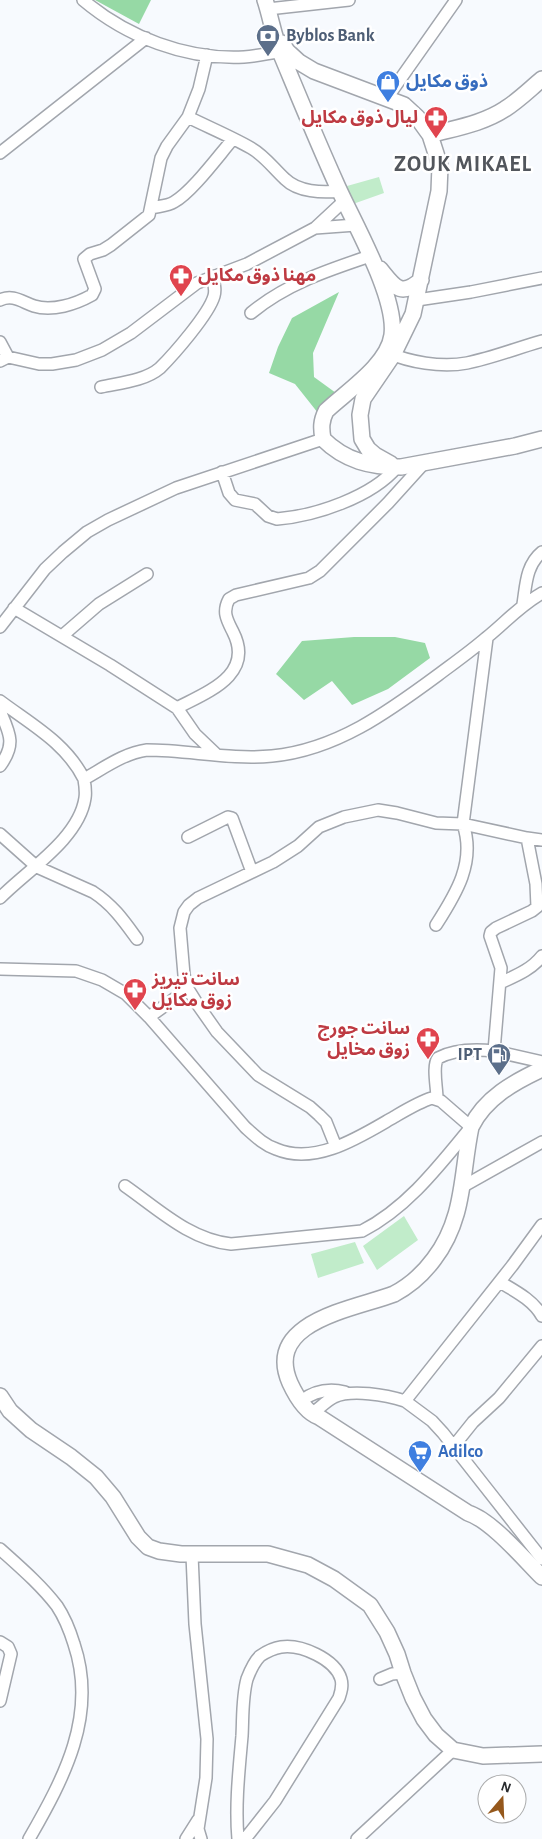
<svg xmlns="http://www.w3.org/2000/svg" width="542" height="1839" viewBox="0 0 542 1839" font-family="'Alegreya Sans','Noto Sans Arabic',sans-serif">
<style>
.green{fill:#c1ecca}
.forest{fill:#96d9a5}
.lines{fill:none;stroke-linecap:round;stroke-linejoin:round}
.minor-casing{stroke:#a2a6ad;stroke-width:14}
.major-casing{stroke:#a2a6ad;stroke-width:18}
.minor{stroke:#fff;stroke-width:11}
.major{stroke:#fff;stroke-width:15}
.labels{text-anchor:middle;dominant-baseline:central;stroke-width:5;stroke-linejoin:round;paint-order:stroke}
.service-label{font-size:18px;font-weight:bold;fill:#4e5e75;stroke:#fff;text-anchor:start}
.shop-label{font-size:18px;font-weight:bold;fill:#366cbe;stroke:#fff;text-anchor:start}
.health-label{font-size:18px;font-weight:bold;fill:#be3a42;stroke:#fff;text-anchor:end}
.district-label{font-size:22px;font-weight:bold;letter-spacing:1px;fill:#52565c;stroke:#fff}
</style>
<rect width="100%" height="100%" fill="#f7fafe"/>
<path class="green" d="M379,177L384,193L353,204L347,186Z
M404,1216L418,1240L377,1270L363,1246Z
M355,1242L364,1263L318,1278L311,1254Z"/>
<path class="forest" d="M95,0H151L139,24Z
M339,292L313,353L314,377L336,393L318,413L295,384L269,373L278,347L292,318Z
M354,637H395L425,643L430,658L388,689L352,705L332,681L304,700L276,674L302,641Z"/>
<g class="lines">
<g class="minor-casing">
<path id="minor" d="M83,0C127,37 186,60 244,57C259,56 273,52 287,51
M268,9L349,0
M387,98L456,0
M188,117C208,127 230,136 251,148C265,156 273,168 285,179C298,192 322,193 340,191
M0,153L146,38
M151,208C159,206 168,206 174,202C192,192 219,155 233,139
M315,228L356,225
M0,300C13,294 22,302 34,306C52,312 76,304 92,295L95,289L84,259L90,254L103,250L111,245L149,215L161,158L167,146L188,117L199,89L207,55
M417,300L471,292L542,278
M251,313C286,284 328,270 370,256
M0,342L8,357
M386,352C409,362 441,368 467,363C492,358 517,348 542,341
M0,361L8,357L39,364H52L76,360L102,350L131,333L197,283L247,264L315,228L344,201
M101,387C119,383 145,381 160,368C174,354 209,314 214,296C216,289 214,283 212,276
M222,472L229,493L235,500L255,504L268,516L277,519C315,516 372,497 397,467
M523,604C526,585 526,565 542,552
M14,608L110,665L177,708L195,734L217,755
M0,627L45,569L63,552L87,532L108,520L176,488L323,439
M62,636L99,604L147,574
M487,638L463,824L527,838L536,884L537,907L532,911L496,928L491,932L490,936L501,968L494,1051L542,1062
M0,701C32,725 66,743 84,779C104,768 124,753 147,750C188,750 231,760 272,756C336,750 388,712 438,675C454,663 471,651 486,638C506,622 519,606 542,593
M177,708C207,692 255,675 233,632C227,620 222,612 229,599L236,595L309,578L320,571L388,503L426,461
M0,711C10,734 16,744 0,766
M0,834L37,867L93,892C113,905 124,921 137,939
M188,837L228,817L232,818L252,872
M527,838L542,840
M0,898C26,871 79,839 85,798C86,792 85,785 84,779
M0,969L76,971L102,980L126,994L149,1017L245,1127C255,1136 264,1145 276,1149C316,1166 361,1136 394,1117C406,1110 419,1102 432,1098L441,1101L471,1127C439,1166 407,1208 362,1231L231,1244C190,1240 158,1209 125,1186
M500,983C515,976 531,970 542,956
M149,1017L188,989
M437,1099C437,1087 432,1066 438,1058C455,1049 475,1049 494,1051
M336,1147L326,1122L319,1115L310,1107L258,1075L217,1032L198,1005L188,989L184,975L180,928L184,912L189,905L198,898L273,862L298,846L319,827L344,817L378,810L397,813L436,823L463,824C476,862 456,894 436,925
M462,1187L542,1142
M500,1282C515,1291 533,1300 542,1316
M301,1401C314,1391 328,1388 345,1392
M405,1401L432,1421L443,1433L542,1559
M311,1414C319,1409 326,1401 334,1397C352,1389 386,1395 405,1401L512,1266L542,1225
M453,1447L473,1422L499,1398L542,1346
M0,1549C20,1567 41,1585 57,1606C65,1618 70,1631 74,1644C98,1715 64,1778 29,1839
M192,1555L195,1624L207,1739L206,1778L198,1829L201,1839
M0,1642L8,1647L11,1654L0,1701
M380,1679L392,1674L403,1673
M186,1839L198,1820
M238,1839C235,1805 239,1770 242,1736C243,1718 242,1697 247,1679C250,1671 254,1662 260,1656C266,1652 274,1648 281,1647C301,1644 335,1659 341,1679C343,1686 341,1692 339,1698L275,1801L245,1839
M357,1839L453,1750"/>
</g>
<g class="major-casing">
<path id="major" d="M265,0C271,18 274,38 281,54C299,97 317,141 336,183C352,220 397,296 392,335C388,365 347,391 326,411C321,421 321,428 323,439C345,461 371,467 401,467L515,446L542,439
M282,43L287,51L299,62L314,71L404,105L417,117L430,135L440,166L439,191L413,314L393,355L363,399L360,415L362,439L368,449L375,455L391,464
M430,135C455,128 482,124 505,109C518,101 530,89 542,79
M380,269C394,286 400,298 421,280
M542,1069C514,1082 485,1098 471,1127C461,1175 465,1218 434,1259C423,1274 411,1285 394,1294C355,1309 263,1321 290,1383C296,1396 305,1412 319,1417L468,1513C491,1520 524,1559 542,1577
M0,1396L10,1411L31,1430L71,1457L96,1477L113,1497L138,1537L148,1547L159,1551L181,1554H268L308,1565L334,1579L370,1605L387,1632L397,1654L403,1673L413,1698L424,1719L436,1735L453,1750L483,1756L542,1754"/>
</g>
<use href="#minor" class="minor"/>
<use href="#major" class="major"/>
</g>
<defs>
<g id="bank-pin" transform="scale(1.25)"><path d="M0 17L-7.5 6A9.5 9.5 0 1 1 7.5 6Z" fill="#5c6f8a" stroke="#fff"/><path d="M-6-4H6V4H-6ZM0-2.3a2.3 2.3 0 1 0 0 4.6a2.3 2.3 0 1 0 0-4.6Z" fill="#fff"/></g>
<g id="shop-pin" transform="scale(1.25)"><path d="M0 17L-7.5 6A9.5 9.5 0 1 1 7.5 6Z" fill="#3f7fe0" stroke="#fff"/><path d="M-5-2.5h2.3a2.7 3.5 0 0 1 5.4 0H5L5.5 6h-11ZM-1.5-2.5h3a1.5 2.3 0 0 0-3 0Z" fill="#fff"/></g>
<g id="pharmacy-pin" transform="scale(1.25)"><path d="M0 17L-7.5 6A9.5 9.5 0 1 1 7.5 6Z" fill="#e0444e" stroke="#fff"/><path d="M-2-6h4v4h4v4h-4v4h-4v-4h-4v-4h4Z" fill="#fff"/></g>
<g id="fuel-pin" transform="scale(1.25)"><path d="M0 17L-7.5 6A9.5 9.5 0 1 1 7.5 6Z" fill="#5c6f8a" stroke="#fff"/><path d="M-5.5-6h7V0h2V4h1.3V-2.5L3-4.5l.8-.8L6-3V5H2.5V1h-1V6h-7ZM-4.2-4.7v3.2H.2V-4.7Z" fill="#fff"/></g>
<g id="supermarket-pin" transform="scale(1.25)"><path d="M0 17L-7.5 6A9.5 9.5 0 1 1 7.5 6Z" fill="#3f7fe0" stroke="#fff"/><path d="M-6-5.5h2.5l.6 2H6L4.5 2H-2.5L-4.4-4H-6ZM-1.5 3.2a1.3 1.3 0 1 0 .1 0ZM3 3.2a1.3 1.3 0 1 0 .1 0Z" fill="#fff"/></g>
</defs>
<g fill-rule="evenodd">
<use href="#bank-pin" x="268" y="36"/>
<use href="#shop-pin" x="388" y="82"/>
<use href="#pharmacy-pin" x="436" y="118"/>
<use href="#pharmacy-pin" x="181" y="276"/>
<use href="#pharmacy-pin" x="135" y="990"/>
<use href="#pharmacy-pin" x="428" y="1039"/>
<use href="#fuel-pin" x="499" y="1055"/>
<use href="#supermarket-pin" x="420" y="1452"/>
</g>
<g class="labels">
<g class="service-label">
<text x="286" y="36">Byblos Bank</text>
<text x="482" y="1055" text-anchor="end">IPT</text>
</g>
<g class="shop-label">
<text x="406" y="82">ذوق مكايل</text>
<text x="438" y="1452">Adilco</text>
</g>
<g class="health-label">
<text x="418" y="118">ليال ذوق مكايل</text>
<text x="198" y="276" text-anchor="start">مهنا ذوق مكايل</text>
<text x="152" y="980" text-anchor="start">سانت تيريز<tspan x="152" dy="21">زوق مكايل</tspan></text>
<text x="410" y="1029">سانت جورج<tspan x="410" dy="21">زوق مخايل</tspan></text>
</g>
<g class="district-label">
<text x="463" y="164">ZOUK MIKAEL</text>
</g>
</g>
<g transform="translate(502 1799) rotate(19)"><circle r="24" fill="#ffffff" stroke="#aaabac"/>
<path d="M0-4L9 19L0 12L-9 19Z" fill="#95581c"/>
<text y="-8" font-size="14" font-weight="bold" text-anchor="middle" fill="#2a2c2f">N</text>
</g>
</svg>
